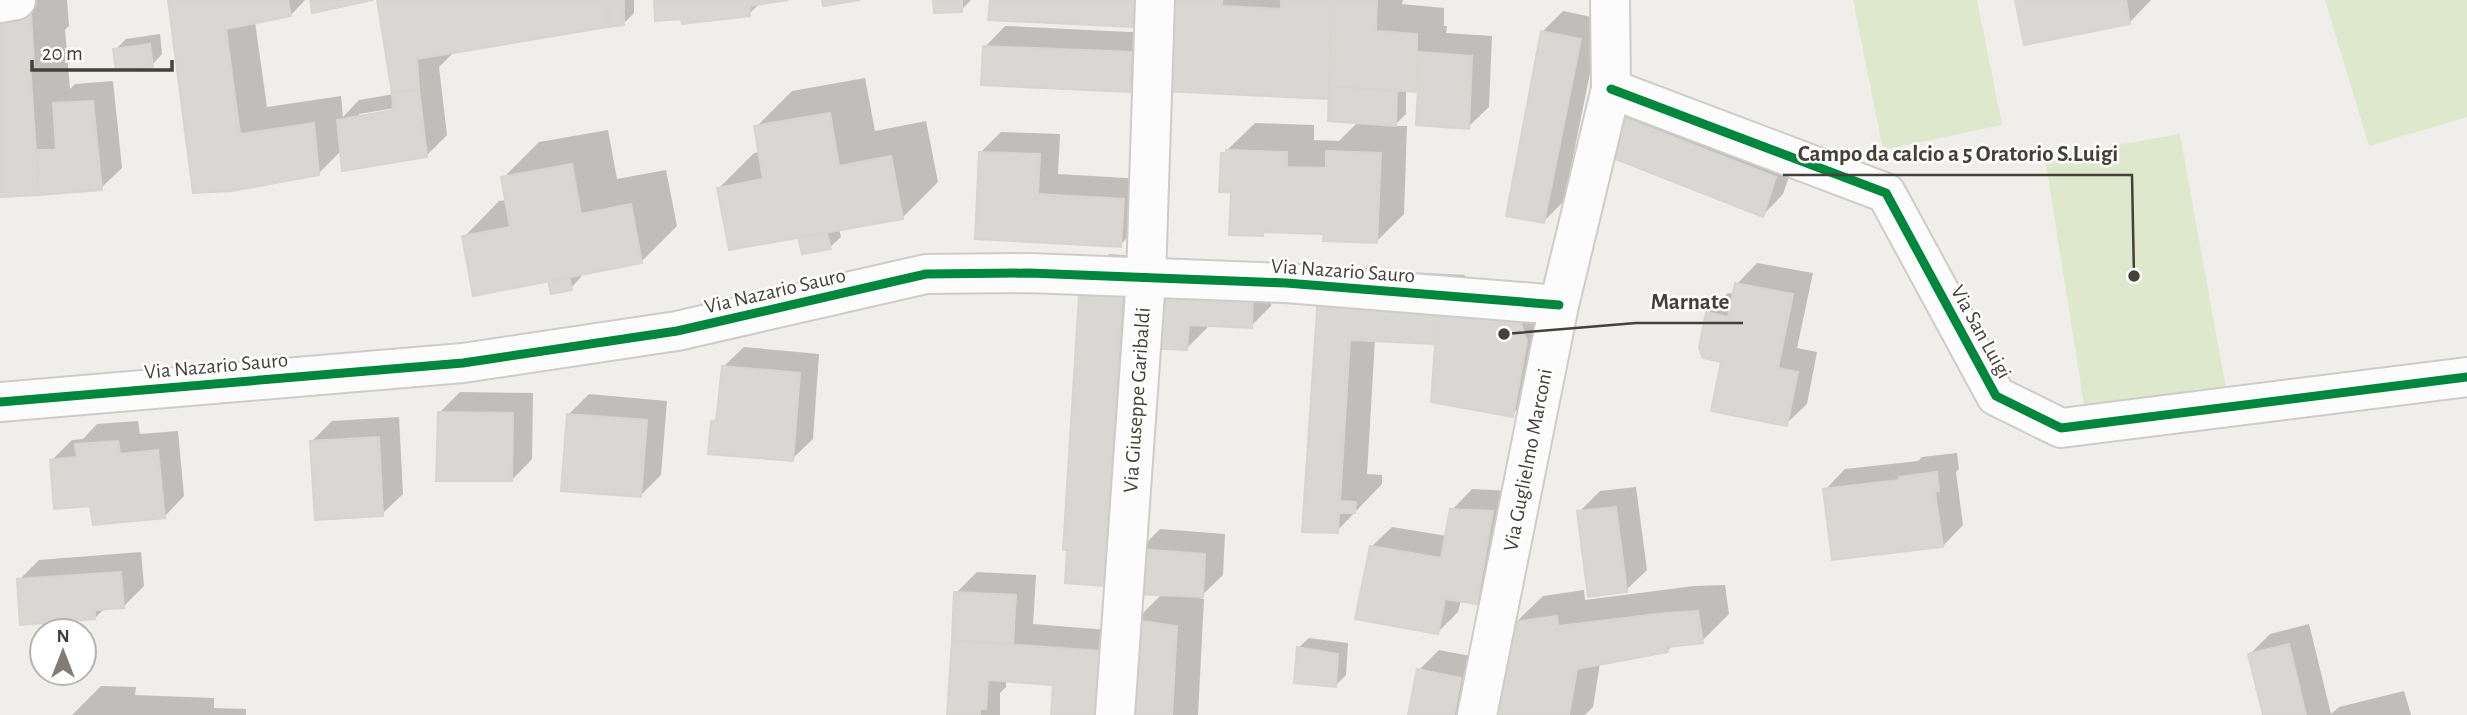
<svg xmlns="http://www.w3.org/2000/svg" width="2467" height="715" viewBox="0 0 2467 715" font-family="'Alegreya Sans',sans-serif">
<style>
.green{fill:#dee8cd}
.shadow{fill:#0003;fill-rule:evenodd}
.building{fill:#d9d7d3;stroke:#d8d5d0;stroke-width:2}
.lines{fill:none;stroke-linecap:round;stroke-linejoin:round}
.street-casing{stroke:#ceccc8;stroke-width:42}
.street{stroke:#fdfcfc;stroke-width:38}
.cycleway-casing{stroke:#fff;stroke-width:13}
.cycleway{stroke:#00873e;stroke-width:9}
.labels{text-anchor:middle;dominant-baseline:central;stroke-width:5;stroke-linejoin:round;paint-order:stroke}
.street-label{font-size:21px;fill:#454038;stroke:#fff}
.leader{fill:none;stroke:#454038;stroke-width:2.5}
.callout-dot{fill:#454038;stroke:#fff;stroke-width:2.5}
.callout-label{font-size:23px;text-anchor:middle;font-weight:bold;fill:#454038;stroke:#fff;stroke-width:5;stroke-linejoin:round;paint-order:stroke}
</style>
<rect width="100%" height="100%" fill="#f0eeea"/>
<path class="green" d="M1853,0H1977L2002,125L1883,150Z
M2325,0H2467V117L2369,146Z
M2180,134L2227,394L2085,411L2045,158Z"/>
<path class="shadow" d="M0,0H67L69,26L65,30L70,89L75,84L113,81L122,168L101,188L0,195Z
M170,0H305L291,15L255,22L267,107L341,96L343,117L359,100L394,94L379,0H634V13L624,23L454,52L439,67L447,135L426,156L342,150L318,174L231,189ZM401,107L402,111L359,118V114Z
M656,0H776L761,2L749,14L682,17Z
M935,0H971L961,10Z
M992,0H1153L1152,5L1132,26Z
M1169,0H1403L1402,4L1444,8V26H1447L1446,33L1492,36L1489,107L1468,127L1420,87L1417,91L1406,90V114L1394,126H1407L1404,214L1377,241L1325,232L1267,230L1262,235L1233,190L1223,154L1255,123L1314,125V140L1339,141L1358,122L1331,95L1328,98Z
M2017,0H2151L2130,22Z
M1563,11L1601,19L1564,201L1544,221L1543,31Z
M1005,26L1151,33L1149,70L1129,91L985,47Z
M160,34L162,54L152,65L115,50L126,39Z
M865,78L875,131L926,121L938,182L902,218L839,229L841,237L830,247L800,235L718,189L754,153L760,152L756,127L792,91Z
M1628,101L1796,157L1783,194L1763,215L1602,152Z
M608,130L617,179L666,170L677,226L642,261L581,273V277L571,288L464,237L499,201L507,200L503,178L539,142Z
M1001,132L1060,134L1058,174L1143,179L1141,224L1120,245L977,237L980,153Z
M1109,254L1150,257L1104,585L1081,282Z
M1757,263L1813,273L1797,348L1817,352L1807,404L1786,424L1723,360L1707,313L1728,293L1734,294L1737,284Z
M1347,269L1465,275L1464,283L1540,301L1532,395L1512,415L1437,340L1434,343L1375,339L1367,474L1382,475V484L1337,531L1320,296Z
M1273,273L1271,306L1251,326L1207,324V328L1187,348L1149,346Z
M744,347L819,354L813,439L792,459L713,422L718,416L723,367Z
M460,392L533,393L532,459L512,480L439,413Z
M589,394L667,401L661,475L641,495L568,415Z
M399,417L403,494L382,514L312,441L332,421Z
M138,421L140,434L178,431L184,496L164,517L92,504L52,460L72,440L83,439L97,424Z
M1957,453L1959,469L1956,472L1963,525L1943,546L1825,490L1845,469L1918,461L1922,457Z
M1636,487L1647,570L1626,590L1579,512L1600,491Z
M1472,489L1513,491L1497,582L1476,603L1461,600L1458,612L1438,632L1371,547L1392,527L1447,536L1452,510Z
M1160,529L1225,534L1223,575L1199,598L1204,599L1198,715H1130L1135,621L1162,594L1139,550Z
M141,552L144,586L123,607L105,608L95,618L19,580L39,560Z
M977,572L1036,575L1033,624L1120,631L1052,715L1055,683L1006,679V687L1000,693V715H949L956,593Z
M1725,585L1729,614L1702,641L1673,645L1667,651L1600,663L1593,707L1585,715H1498L1515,623L1543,596L1584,590L1585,600L1694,586Z
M2309,624L2331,714L2339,707L2404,691L2411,715H2265L2250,654L2270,634Z
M1309,638L1348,643L1346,675L1335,686L1298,648Z
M1439,650L1481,658L1470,715H1410L1419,670Z
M101,686L136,687L135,695L214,698V708L246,709V715H250H72Z"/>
<path class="building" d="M168,0H288L291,16L226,29L240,134L314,123L319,175L232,191L193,193Z
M310,0H373L312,13Z
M377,0H608V27L417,59L419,89L392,93Z
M608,0H624V25L608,27Z
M654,0H788L750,6V16L682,24L681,19L655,21Z
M822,0H860L823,6Z
M933,0H962V12L934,13Z
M990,0H1134L1132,27L988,20Z
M1167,0H1222V6L1281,9V0H1333L1328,99L1163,91Z
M1333,0H1377L1376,31L1417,34V52H1420L1417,92L1329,86Z
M2015,0H2126L2130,24L2024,45Z
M31,14L34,63L30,64L39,195L0,197V18Z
M1541,31L1581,39L1544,223L1506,216Z
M150,44L153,67L116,71L113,49Z
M983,46L1131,52L1130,92L981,85Z
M1420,52L1472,56L1469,129L1416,125Z
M1329,86L1397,91L1396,126L1328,121Z
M419,89L427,157L342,171L337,120L393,110L392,93Z
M93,101L102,190L39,195L36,150H56L53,103Z
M830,113L839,166L891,156L903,219L729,250L717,188L763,179L754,126Z
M1617,115L1776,177L1763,217L1600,153Z
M1226,150L1287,152V167L1323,168H1326V151L1381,153L1377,243L1323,241L1324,234L1263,232V236L1229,235L1231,192H1219L1221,153H1226Z
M979,152L1040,154L1038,194L1124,199L1121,247L975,239Z
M572,164L581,214L631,204L642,263L473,296L462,236L510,227L501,177Z
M827,233L831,249L802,254L798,237Z
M569,277L572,290L551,294L548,281Z
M1080,281L1123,284L1105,586L1065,583L1067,550H1063Z
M1735,283L1793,294L1778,368L1798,372L1787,426L1711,411L1721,362L1703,358L1699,348L1706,312L1728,317Z
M1151,288L1253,293L1252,328L1189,325L1187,350L1147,348Z
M1318,295L1438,302L1435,344L1350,340L1340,501L1356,502L1355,513H1339L1338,533L1302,532Z
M1438,302L1520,321L1527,341L1513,417L1431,402Z
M722,366L800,373L793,461L708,454L711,421L716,422Z
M438,412L513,413L512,481H436Z
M567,414L647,420L641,497L561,491Z
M379,437L383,516L315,520L310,441Z
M118,441L120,454L158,450L165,518L93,525L90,506L54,509L50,460L77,457L75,444Z
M1937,472L1939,491L1935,492L1943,547L1832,560L1823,489L1900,480L1899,477Z
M1616,507L1627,592L1588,597L1577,511Z
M1450,509L1493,511L1477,604L1445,599L1438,634L1355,619L1370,546L1441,558Z
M1137,549L1205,554L1203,597L1135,594Z
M121,572L124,608L95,610V619L20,625L17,579Z
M954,592L1016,595L1013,644L952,640Z
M1698,611L1703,643L1667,647L1668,652L1577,669L1569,715H1496L1514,622L1557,616L1558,626L1666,613Z
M1134,620L1177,626L1172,715H1129Z
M952,640L1101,651L1097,715H1051L1053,685L988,680L986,709H980V715H947Z
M2289,644L2306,715H2263L2248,654Z
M1297,647L1338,654L1336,687L1294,683Z
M1417,669L1461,678L1454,715H1408Z"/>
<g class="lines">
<g class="street-casing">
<path id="street" d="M0,3L16,0
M1611,89L1886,193L1996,396L2061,428L2467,377
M0,402L463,363L677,331L926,274L1029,273L1286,283L1559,305
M1115,715L1146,278L1155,0
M1477,715L1559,305L1611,89L1610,0"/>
</g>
<use href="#street" class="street"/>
<g class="cycleway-casing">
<path id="cycleway" d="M1611,89L1886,193L1996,396L2061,428L2467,377
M0,402L463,363L677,331L926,274L1029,273L1286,283L1559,305"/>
</g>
<use href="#cycleway" class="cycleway"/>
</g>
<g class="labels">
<g class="street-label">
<text transform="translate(1343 271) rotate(4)">Via Nazario Sauro</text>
<text transform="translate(775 291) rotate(-13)">Via Nazario Sauro</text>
<text transform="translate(1981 332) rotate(61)">Via San Luigi</text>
<text transform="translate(216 366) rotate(-5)">Via Nazario Sauro</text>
<text transform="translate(1137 400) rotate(-86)">Via Giuseppe Garibaldi</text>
<text transform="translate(1528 460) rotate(-79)">Via Guglielmo Marconi</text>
</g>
</g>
<path class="leader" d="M2134 276L2132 175H1783M1504 334L1636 323H1743"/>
<g class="callout-dot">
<circle cx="2134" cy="276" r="7"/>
<circle cx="1504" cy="334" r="7"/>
</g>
<g class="callout-label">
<text x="1958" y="161">Campo da calcio a 5 Oratorio S.Luigi</text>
<text x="1690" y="309">Marnate</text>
</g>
<g transform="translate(63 652)"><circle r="33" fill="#ffffff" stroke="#b5b3af" stroke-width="2"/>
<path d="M0-5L12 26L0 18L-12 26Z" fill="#817d76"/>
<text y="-10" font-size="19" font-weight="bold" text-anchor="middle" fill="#454038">N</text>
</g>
<path d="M32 60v10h140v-10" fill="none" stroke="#454038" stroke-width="3.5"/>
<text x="42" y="60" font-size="21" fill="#454038" stroke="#ffffff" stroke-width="5" paint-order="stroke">20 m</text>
</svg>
